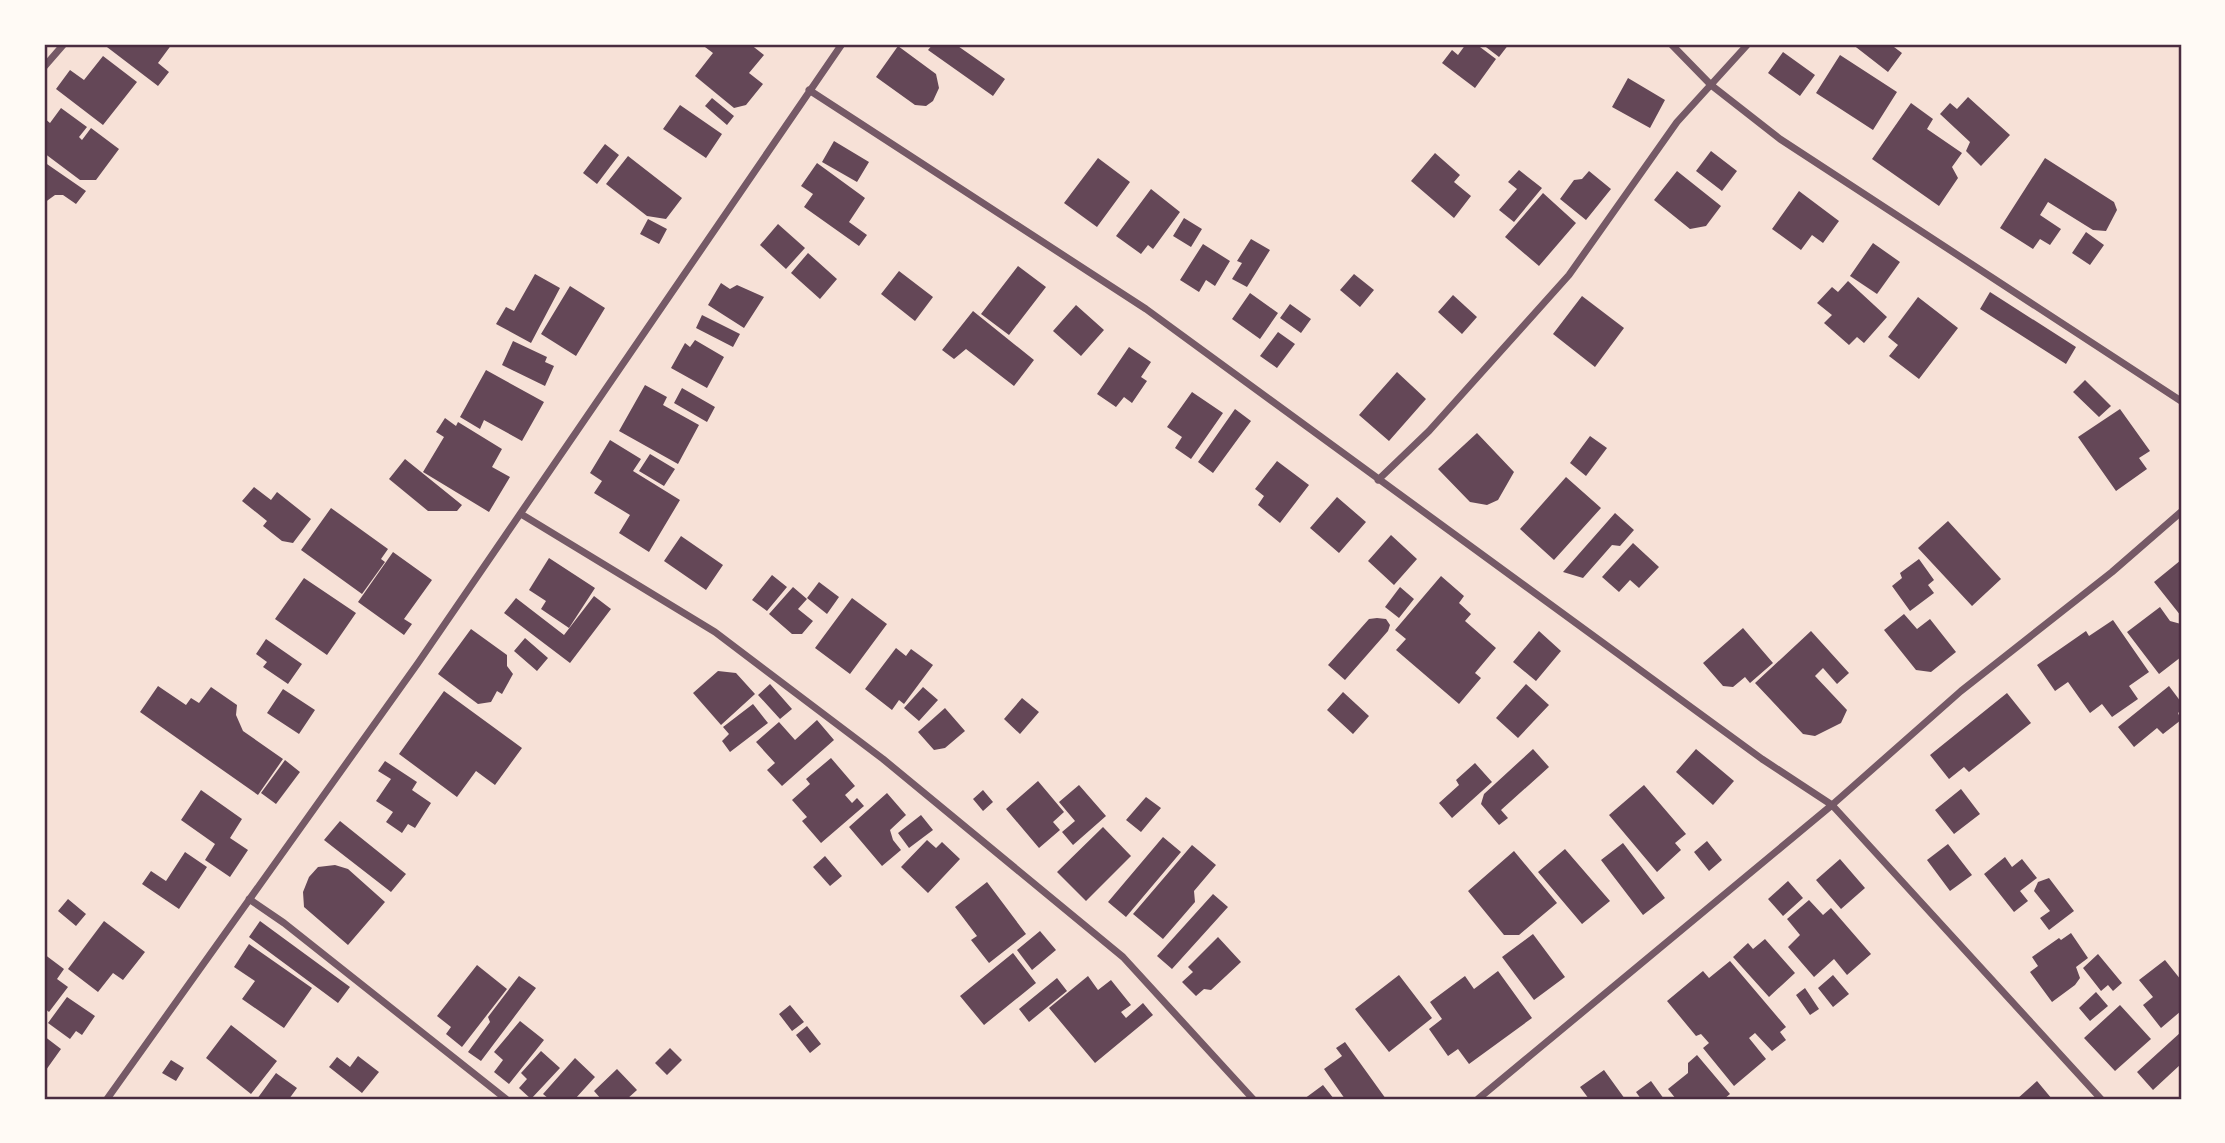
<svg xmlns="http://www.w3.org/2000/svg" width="2225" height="1143" viewBox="0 0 2225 1143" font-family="Barlow,sans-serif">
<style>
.building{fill:#644757}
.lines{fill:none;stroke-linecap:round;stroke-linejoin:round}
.minor{stroke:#755966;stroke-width:7}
.neatline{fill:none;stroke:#4a2c40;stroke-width:2.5}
</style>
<rect width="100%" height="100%" fill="#f7e1d7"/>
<path class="building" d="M103,44H172L158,63L169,72L158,86Z
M701,44H750L764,55L749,73L763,84L746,105L734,108L695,76L713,53Z
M933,44H955L1005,79L993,96L928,50Z
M1466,44H1476L1496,59L1475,88L1442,63L1452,50L1458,55Z
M1482,44H1509L1499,57Z
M1852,44H1890L1902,53L1888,72Z
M898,46L936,74L939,88L933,101L926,106L915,105L876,77Z
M1783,52L1815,75L1800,96L1768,73Z
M1840,55L1897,92L1873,130L1816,93Z
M103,56L137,82L103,125L56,89L70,70L84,80Z
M1628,78L1665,100L1650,128L1612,107Z
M1968,97L2010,135L1981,166L1966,151L1970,142L1940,114L1950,103L1957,109Z
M712,98L734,116L727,125L705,106Z
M1911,103L1933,119L1927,129L1962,153L1952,167L1958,178L1939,206L1872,159Z
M680,105L722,134L706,158L663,129Z
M61,108L87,127L79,137L82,140L91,128L119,149L96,180H80L44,153V118L50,123Z
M834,141L869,162L857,182L822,162Z
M605,144L619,155L597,184L583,173Z
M1711,151L1737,171L1722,191L1696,171Z
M1435,153L1460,175L1454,182L1471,196L1454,218L1411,181Z
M628,156L682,198L666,219L647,216L606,184Z
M1098,158L1130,182L1097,227L1064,203Z
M2045,158L2114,202L2117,210L2106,231L2093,230L2048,202L2040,215L2061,229L2050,245L2040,239L2033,249L2000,228Z
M44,162L86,191L76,204L63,195H55L44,203Z
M817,163L865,198L849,222L867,235L859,246L804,207L813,194L801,186Z
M1519,170L1542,188L1514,222L1499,210L1517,189L1508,182Z
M1589,171L1611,189L1586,220L1560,199L1574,180L1582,179Z
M1677,171L1721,206L1706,226L1690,229L1654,200Z
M1151,189L1180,212L1153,249L1148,245L1141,254L1116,236Z
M1799,191L1839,221L1823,243L1812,235L1801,250L1772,229Z
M1543,193L1576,223L1539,266L1505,237Z
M1184,218L1202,229L1191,247L1173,236Z
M648,219L667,229L659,244L640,234Z
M778,224L805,248L786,269L760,245Z
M2086,232L2104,245L2090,265L2072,253Z
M1251,239L1270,250L1247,287L1232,279L1242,263L1237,261Z
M1873,243L1900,262L1877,294L1850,276Z
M1203,244L1230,261L1215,286L1206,280L1199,292L1180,280Z
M808,253L837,279L820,299L791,273Z
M1018,266L1046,287L1009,335L981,314Z
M899,271L933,297L915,321L881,294Z
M535,274L560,288L531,343L496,324L506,307L514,311Z
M1354,274L1374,290L1360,307L1340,290Z
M1848,281L1887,317L1864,343L1857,337L1849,345L1824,323L1832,315L1817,303L1832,287L1838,292Z
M721,283L730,289L737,285L764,297L744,328L708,305Z
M570,286L605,308L576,356L541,334Z
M1990,292L2076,347L2066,364L1980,309Z
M1250,293L1278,313L1260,339L1232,319Z
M1453,295L1477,317L1462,334L1438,312Z
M1582,296L1624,328L1595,367L1553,334Z
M1918,297L1958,328L1919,379L1889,356L1898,345L1888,337Z
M1290,304L1311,319L1301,333L1280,318Z
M1076,305L1104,330L1081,356L1053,331Z
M973,311L1034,360L1014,386L966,349L954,359L942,350Z
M702,315L740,334L733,347L696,328Z
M1278,332L1295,344L1277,368L1260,356Z
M695,340L724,357L707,388L671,368L685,343L690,347Z
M513,341L547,357L545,362L554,366L545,386L502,365Z
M1129,347L1151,362L1141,377L1147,381L1132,403L1124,397L1116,407L1097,394Z
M486,370L544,402L522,441L484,420L480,429L460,417Z
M1397,372L1426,399L1389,441L1359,415Z
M2085,380L2111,406L2099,417L2073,392Z
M645,385L667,397L663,405L699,425L678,464L619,431Z
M682,388L715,407L707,422L674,403Z
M1192,392L1223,413L1191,459L1175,448L1182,437L1167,427Z
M1235,409L1251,421L1213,473L1198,462Z
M2120,409L2150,451L2139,458L2147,469L2116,491L2078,437Z
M445,418L456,426L458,422L502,449L492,467L510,477L489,512L423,472L444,437L436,432Z
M1477,433L1514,472L1498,500L1487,505L1470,502L1438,469Z
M1590,436L1607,448L1586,476L1570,463Z
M610,440L641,459L633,471L680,500L649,552L619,533L630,515L594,493L602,481L590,473Z
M650,454L675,469L664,486L639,471Z
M405,459L462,505L457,511H428L389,479Z
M1277,461L1309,485L1280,523L1258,505L1264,496L1255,489Z
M1566,477L1601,508L1554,560L1520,529Z
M254,487L271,500L277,492L311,519L293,543L282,541L263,526L267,521L242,501Z
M1337,497L1366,522L1339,553L1310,528Z
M331,508L388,549L381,559L385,562L362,594L301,550Z
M1615,513L1634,530L1620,546L1612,545L1583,578L1563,572Z
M1948,521L2001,579L1972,606L1918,548Z
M1391,535L1417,559L1394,585L1368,561Z
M681,536L723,565L706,590L664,561Z
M1633,543L1659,567L1639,588L1630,580L1619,592L1602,577Z
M393,552L432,580L404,619L412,624L404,635L358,602Z
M549,558L595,588L569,628L541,609L546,601L529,590Z
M1919,559L1934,580L1928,585L1934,593L1910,611L1892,586L1902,578L1900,573Z
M2181,560V616L2154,582Z
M772,575L787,587L767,611L752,600Z
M1441,576L1464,596L1459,603L1471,614L1465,621L1496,648L1475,673L1481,678L1459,704L1396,650L1406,639L1395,630Z
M304,578L356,613L327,655L275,619Z
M819,582L839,597L827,614L807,598Z
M793,587L807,599L798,609L813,621L802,634H792L769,614Z
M1400,587L1414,599L1399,618L1385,607Z
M594,596L611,609L570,663L504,613L516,598L564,635Z
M852,598L887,624L850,674L815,648Z
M2160,607L2170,621L2181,624V657L2159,674L2127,632Z
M1904,614L1917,629L1930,619L1956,652L1931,672L1916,670L1884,630Z
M1377,618L1386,619L1390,625L1388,631L1345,680L1328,665L1369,619Z
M2113,620L2149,672L2129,686L2138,699L2112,717L2102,704L2090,713L2068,682L2055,691L2037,665L2086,631L2089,636Z
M1743,628L1773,663L1750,683L1745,677L1733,687L1723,686L1703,663Z
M471,629L507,655V666L513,674L502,694L497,691L491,702L478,704L438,674Z
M1539,631L1561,651L1536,681L1513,662Z
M1811,631L1849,673L1837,684L1823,668L1815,676L1847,710L1841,723L1815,736L1803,734L1755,683Z
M525,638L548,658L537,671L514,651Z
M266,639L302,664L288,684L263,667L267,662L256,654Z
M896,648L906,656L911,649L933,665L904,704L899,700L892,710L865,689Z
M718,671L736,673L755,694L721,725L693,693Z
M770,684L792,709L780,719L758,695Z
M1526,684L1549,705L1518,738L1496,718Z
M158,686L186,705L191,698L199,703L211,687L237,705L236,715L243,731L283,759L258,795L140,712Z
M2169,686L2181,702V710L2178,713L2181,720L2163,734L2157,728L2134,747L2118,727Z
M923,687L938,700L919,721L904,708Z
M283,689L315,710L299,734L267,713Z
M444,691L522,748L495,785L476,771L457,797L399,754Z
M1343,692L1369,716L1353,734L1327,710Z
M2007,693L2031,723L1969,772L1964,767L1949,779L1930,755Z
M1022,698L1039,712L1020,734L1004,719Z
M753,704L768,723L730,752L722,741L729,734L723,727Z
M945,708L965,731L945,748L934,750L918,732Z
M817,720L834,740L782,786L767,770L775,763L756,742L779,722L795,740Z
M1533,749L1549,767L1501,810L1508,818L1499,825L1481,804L1484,794Z
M1696,749L1734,781L1713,805L1676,772Z
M831,758L855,786L845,795L852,803L857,798L864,806L821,843L802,821L807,817L792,800L810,784L806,779Z
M285,760L300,772L276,804L261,793Z
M385,761L417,782L412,790L431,803L415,828L408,824L402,833L386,822L393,812L376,801L391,779L378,771Z
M1475,763L1492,782L1452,818L1439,803L1459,785L1456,780Z
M1038,781L1064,812L1053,822L1060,830L1039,848L1006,809Z
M1079,785L1106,816L1073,845L1062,832L1075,821L1059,802Z
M1644,785L1686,834L1675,843L1681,850L1657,872L1609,815Z
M1961,789L1980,814L1954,834L1935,810Z
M201,790L242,819L230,838L248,850L230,877L205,860L215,844L181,820Z
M983,790L993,802L983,811L973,799Z
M887,793L906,815L890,830L893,840L901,850L882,866L849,827Z
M1146,797L1161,808L1141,832L1126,820Z
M921,815L933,830L909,848L898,833Z
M340,821L406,874L391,892L324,840Z
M1103,827L1131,856L1086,901L1057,872Z
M1163,837L1181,852L1126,917L1108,902Z
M927,840L936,848L942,842L960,859L928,893L901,867Z
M1707,841L1722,860L1709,871L1694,852Z
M1623,843L1665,898L1643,915L1601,860Z
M1948,844L1972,875L1950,891L1927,860Z
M1192,845L1216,865L1194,891L1195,902L1163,939L1133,914Z
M1565,849L1610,901L1582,924L1538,872Z
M1514,851L1557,903L1519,935H1504L1468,891Z
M185,852L207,867L179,909L142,884L151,871L166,881Z
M825,856L842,876L830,886L813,867Z
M2005,857L2012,867L2022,859L2037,878L2020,891L2028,901L2014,912L1984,874Z
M1840,859L1865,888L1841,909L1816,880Z
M335,865L348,869L385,902L348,945L304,907L303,892L309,877L318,867Z
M2049,878L2074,911L2049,930L2040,918L2050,911L2034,891L2038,882Z
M1788,881L1803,898L1783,916L1768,899Z
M987,882L1026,934L989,963L971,940L977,936L955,907Z
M1213,894L1228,907L1172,969L1157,956Z
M68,899L86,914L76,926L58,911Z
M1809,900L1823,915L1831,908L1871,954L1847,975L1834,959L1814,977L1788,947L1800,935L1787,919Z
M104,921L145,952L123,980L113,973L98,992L68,969Z
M260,921L350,987L338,1003L249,937Z
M1040,931L1056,950L1032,970L1017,950Z
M2071,933L2088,958L2076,967L2080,978L2075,985L2052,1002L2030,972L2038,966L2032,957L2059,938L2061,940Z
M1533,934L1565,977L1534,1000L1502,957Z
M1218,937L1241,962L1211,990L1204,989L1196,996L1182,982L1193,972L1188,967Z
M1765,939L1795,973L1769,997L1733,957L1748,943L1753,949Z
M249,944L312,988L284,1028L242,999L255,981L234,967Z
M1013,953L1036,983L984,1025L960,996Z
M44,954L64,969L57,979L68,987L49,1012L44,1008Z
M2098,954L2122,983L2113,991L2108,985L2101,991L2083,968Z
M2165,960L2181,980V1011L2161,1028L2143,1005L2153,997L2139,980Z
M1730,961L1786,1027L1780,1032L1786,1040L1772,1051L1755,1033L1749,1038L1766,1059L1734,1086L1703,1048L1709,1043L1701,1034L1696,1036L1667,1001L1703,971L1709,978Z
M477,965L507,989L462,1047L446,1034L451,1027L437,1016Z
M1498,971L1532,1018L1469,1064L1458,1049L1448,1056L1429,1029L1442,1019L1430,1002L1465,976L1474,989Z
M1399,975L1432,1018L1389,1052L1355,1009Z
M1833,975L1849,994L1833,1007L1818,988Z
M519,976L536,988L481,1061L468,1052L490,1022L488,1017Z
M1088,976L1098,990L1111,980L1131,1005L1121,1012L1126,1018L1143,1003L1153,1015L1095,1063L1049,1008Z
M1057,978L1067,991L1029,1022L1019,1009Z
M1805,988L1819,1009L1810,1015L1796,995Z
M2096,992L2108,1006L2090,1021L2079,1008Z
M67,997L95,1016L82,1035L76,1031L70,1039L48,1023Z
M790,1005L804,1022L792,1031L779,1014Z
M2120,1005L2151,1039L2115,1071L2084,1038Z
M520,1021L544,1040L509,1084L494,1072L503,1060L494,1052Z
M231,1025L277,1061L251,1094L206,1058Z
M807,1026L821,1044L810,1053L796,1035Z
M2181,1032V1064L2153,1090L2137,1072Z
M44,1036L61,1049L46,1070L44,1068Z
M1345,1042L1386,1099H1345L1324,1069L1342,1056L1336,1048Z
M670,1048L682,1060L667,1075L655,1063Z
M541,1051L560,1068L531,1099L519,1088L527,1079L521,1073Z
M1697,1055L1730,1094L1724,1099H1676L1668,1089L1688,1073V1063Z
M358,1056L379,1072L362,1093L329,1067L337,1057L350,1067Z
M575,1058L595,1077L575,1099H549L543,1094Z
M171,1060L184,1068L176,1081L162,1073Z
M617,1069L637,1090L627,1099H601L594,1091Z
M1604,1070L1625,1099H1589L1580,1087Z
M276,1073L297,1088L289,1099H257Z
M1651,1081L1664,1099H1641L1636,1092Z
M2037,1081L2052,1099H2017Z
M1323,1085L1334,1099H1304Z"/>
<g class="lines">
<path class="minor" d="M1671,44L1711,85L1780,139L2181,401
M44,67L64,44
M809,90L1146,309L1762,759L1832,805L2101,1099
M1378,480L1429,431L1569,275L1677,122L1748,44
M521,514L715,632L883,759L1123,957L1253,1099
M249,899L284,923L506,1099
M107,1099L418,663L842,44
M1478,1099L1832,805L1961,691L2112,572L2181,512"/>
</g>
<rect width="2225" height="1143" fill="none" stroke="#fffaf5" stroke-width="91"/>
<rect x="46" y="46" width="2134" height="1052" class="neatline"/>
</svg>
